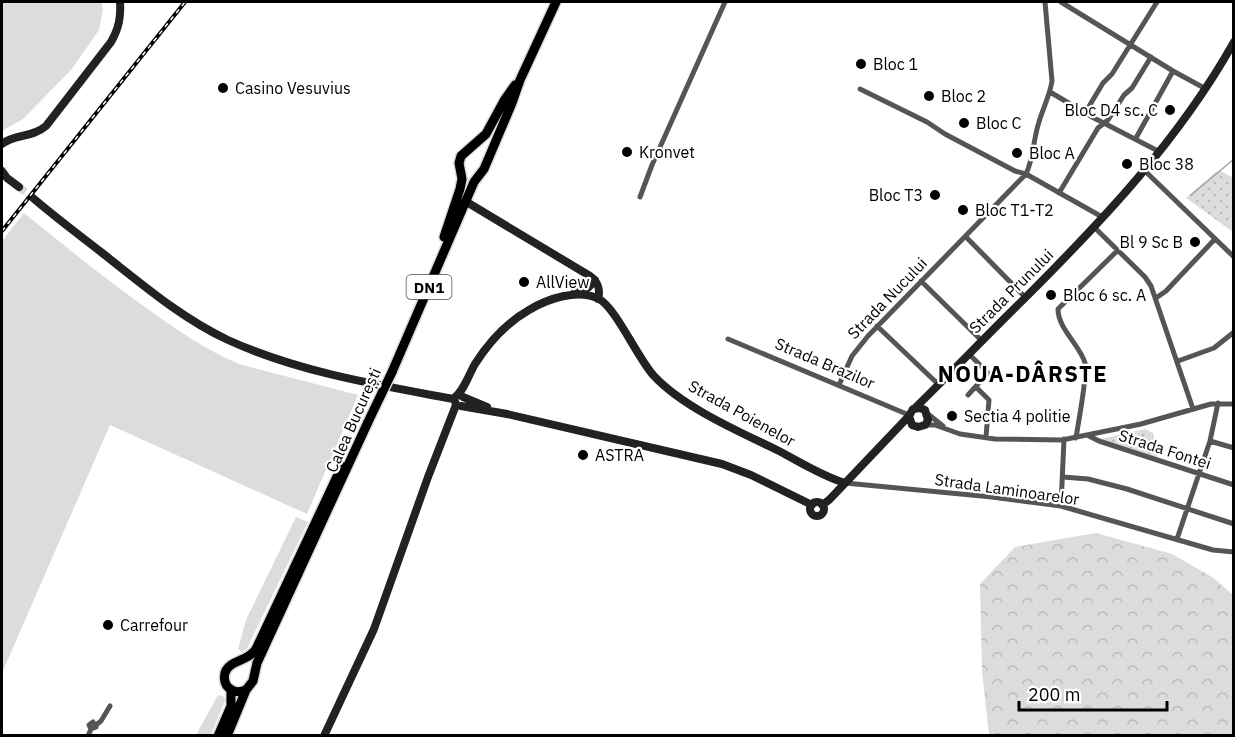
<svg xmlns="http://www.w3.org/2000/svg" width="1235" height="737" viewBox="0 0 1235 737" font-family="'IBM Plex Sans',sans-serif">
<style>
.green{fill:#dcdcdc}
.forest{fill:url(#forest-crowns)}
.park{fill:url(#park-dots)}
.lines{fill:none;stroke-linecap:round;stroke-linejoin:round}
.stream{stroke:#a3a3a3;stroke-width:1.5}
.secondary-tunnel{stroke:#d9d9d9;stroke-width:8;stroke-dasharray:8 4;stroke-linecap:butt}
.primary-casing{stroke:#dbdbdb;stroke-width:12}
.street{stroke:#555;stroke-width:5}
.secondary{stroke:#222;stroke-width:8}
.primary{stroke:#000;stroke-width:9}
.rail-casing{stroke:#000;stroke-width:4}
.rail{stroke:#fff;stroke-width:1.5;stroke-dasharray:4.5;stroke-linecap:butt}
.primary-bridge-casing{stroke:#dbdbdb;stroke-width:12;stroke-linecap:butt}
.primary-bridge{stroke:#000;stroke-width:9}
.poi-dot{fill:#000;stroke:#fff;stroke-width:2}
.labels{text-anchor:middle;dominant-baseline:central;stroke-width:4.5;stroke-linejoin:round;paint-order:stroke}
.shield{fill:#fff;stroke:#4c4c4c;stroke-width:1.5}
.shield-label{font-size:15px;font-weight:bold;fill:#000}
.poi-label{font-size:16px;fill:#000;stroke:#fff;text-anchor:start}
.street-label{font-size:16px;fill:#000;stroke:#fff}
.district-label{font-size:22px;font-weight:bold;letter-spacing:1.5px;fill:#000;stroke:#fff}
</style>
<defs>
<pattern id="forest-crowns" width="20" height="18" patternUnits="userSpaceOnUse" patternTransform="scale(1.5)"><rect width="20" height="18" fill="#dcdcdc"/><path d="M2 6a3 3 0 1 1 6 0M12 15a3 3 0 1 1 6 0" fill="none" stroke="#bbb"/></pattern>
<pattern id="park-dots" width="8" height="8" patternUnits="userSpaceOnUse" patternTransform="scale(1.5)"><rect width="8" height="8" fill="#dcdcdc"/><path d="M2 2h.1M6 6h.1" fill="none" stroke="#bbb" stroke-width="1.8" stroke-linecap="round"/></pattern>
</defs>
<rect width="100%" height="100%" fill="#fff"/>
<path class="green" d="M2,2H101L103,9L99,30L71,70L23,119L2,131Z
M24,213C66,247 108,281 152,312C180,332 208,351 239,364L358,395L307,514L110,425L2,673V241Z
M296,517L308,522L251,640L247,649L242,652L238,649L246,620Z
M218,695L223,696L225,700L211,735H196Z"/>
<path class="forest" d="M1096,533L1172,554L1212,577L1233,595V735H989L982,671L980,584L1015,547Z"/>
<path class="park" d="M1221,171L1233,178V232L1186,198L1216,172Z
M1145,429L1153,433L1158,457L1101,439Z"/>
<g class="lines">
<path class="stream" d="M1191,195L1234,159"/>
<path class="secondary-tunnel" d="M19,187L33,198"/>
<g class="primary-casing">
<path id="primary" d="M444,237L460,189L462,179L459,163L461,156L486,134L505,99L515,85
M392,372L474,182L484,169L512,103L520,80L556,2
M246,690C241,692 237,693 232,690C222,685 222,671 231,665C240,659 249,659 256,649L342,466
M218,736L231,706V690
M227,736L246,690L253,681L257,663L368,422"/>
</g>
<path class="street" d="M1061,2L1173,71L1206,89
M860,89L927,122L945,134L1015,171L1026,174L1104,218
M1050,92L1094,118L1160,152
M1085,113L1103,83L1112,74L1157,2
M1136,138L1173,71
M1145,171L1234,257
M1059,193L1098,128L1108,120L1124,95L1132,88L1151,57
M640,197L652,165L725,2
M1095,228L1145,277L1151,286L1193,409
M966,237L1025,297
M921,281L982,341
M1156,298L1166,291L1215,239
M877,326L939,385
M728,339L909,415
M1178,361L1214,348L1234,332
M839,385L852,356L868,336L1026,174C1034,157 1033,140 1039,122C1043,108 1050,95 1052,81L1045,2
M976,387L989,400L986,437
M968,395L988,373L969,354
M928,414L943,426
M925,425H935L960,434L995,439L1062,440L1141,424L1211,404H1234
M1089,436L1099,441L1234,485
M1076,438C1078,424 1088,373 1085,363C1080,345 1058,329 1058,309L1118,250
M1210,441L1234,448
M1063,477L1088,479L1127,489L1234,524
M845,483L992,497L1061,506L1213,550L1234,552
M1061,506L1064,439
M1177,539L1210,441L1218,403
M96,725L101,721L110,706
M88,736L91,729L96,727L93,722L89,725L91,729"/>
<path class="secondary" d="M2,144C14,134 32,138 46,126L111,42C119,28 121,17 120,2
M2,171L7,178L19,187
M33,198C55,217 78,234 101,252C142,284 181,318 228,340C298,372 378,385 453,399
M465,201L590,276C597,281 601,289 598,299
M573,294L589,287L595,280
M463,397L487,407
M461,406L507,414L722,464L751,475L812,505
M915,408C952,372 987,335 1024,299C1103,220 1179,140 1234,42
M810 509a7 7 0 1 1 14 0a7 7 0 1 1-14 0Z
M822,505L829,500L909,416L913,409L920,408L925,410L928,420L925,425L918,427L912,425L909,416
M324,736L374,629L428,477L456,405L454,398C464,391 468,376 475,364C489,342 506,323 529,310C547,299 578,288 599,299C616,308 638,359 654,376C684,408 740,432 779,451C800,462 822,476 845,483"/>
<use href="#primary" class="primary"/>
<g class="rail-casing">
<path id="rail" d="M2,231L185,2"/>
</g>
<use href="#rail" class="rail"/>
<g class="primary-bridge-casing">
<path id="primary-bridge" d="M368,422L392,372"/>
</g>
<use href="#primary-bridge" class="primary-bridge"/>
</g>
<g class="poi-dot">
<circle cx="861" cy="64" r="6"/>
<circle cx="223" cy="88" r="6"/>
<circle cx="929" cy="96" r="6"/>
<circle cx="1170" cy="110" r="6"/>
<circle cx="964" cy="123" r="6"/>
<circle cx="627" cy="152" r="6"/>
<circle cx="1017" cy="153" r="6"/>
<circle cx="1127" cy="164" r="6"/>
<circle cx="935" cy="195" r="6"/>
<circle cx="963" cy="210" r="6"/>
<circle cx="1195" cy="242" r="6"/>
<circle cx="524" cy="282" r="6"/>
<circle cx="1051" cy="295" r="6"/>
<circle cx="952" cy="416" r="6"/>
<circle cx="583" cy="455" r="6"/>
<circle cx="108" cy="625" r="6"/>
</g>
<g class="labels">
<rect class="shield" x="406.5" y="275" width="45" height="24" rx="4.5"/>
<g class="shield-label">
<text x="429" y="287">DN1</text>
</g>
<g class="poi-label">
<text x="873" y="64">Bloc 1</text>
<text x="235" y="88">Casino Vesuvius</text>
<text x="941" y="96">Bloc 2</text>
<text x="1158" y="110" text-anchor="end">Bloc D4 sc. C</text>
<text x="976" y="123">Bloc C</text>
<text x="639" y="152">Kronvet</text>
<text x="1029" y="153">Bloc A</text>
<text x="1139" y="164">Bloc 38</text>
<text x="923" y="195" text-anchor="end">Bloc T3</text>
<text x="975" y="210">Bloc T1-T2</text>
<text x="1183" y="242" text-anchor="end">Bl 9 Sc B</text>
<text x="536" y="282">AllView</text>
<text x="1063" y="295">Bloc 6 sc. A</text>
<text x="964" y="416">Sectia 4 politie</text>
<text x="595" y="455">ASTRA</text>
<text x="120" y="625">Carrefour</text>
</g>
<g class="street-label">
<text transform="translate(1011 291) rotate(-45)">Strada Prunului</text>
<text transform="translate(887 298) rotate(-46)">Strada Nucului</text>
<text transform="translate(825 363) rotate(23)">Strada Brazilor</text>
<text transform="translate(742 413) rotate(29)">Strada Poienelor</text>
<text transform="translate(353 420) rotate(-66)">Calea București</text>
<text transform="translate(1165 449) rotate(18)">Strada Fontei</text>
<text transform="translate(1007 489) rotate(8)">Strada Laminoarelor</text>
</g>
<g class="district-label">
<text x="1023" y="373">NOUA-DÂRSTE</text>
</g>
</g>
<rect width="1235" height="737" fill="none" stroke="#000000" stroke-width="6"/>
<path d="M1019 701v9h148v-9" fill="none" stroke="#000000" stroke-width="3"/>
<text x="1028" y="701" font-size="18" fill="#000000" stroke="#ffffff" stroke-width="4.5" paint-order="stroke">200 m</text>
</svg>
